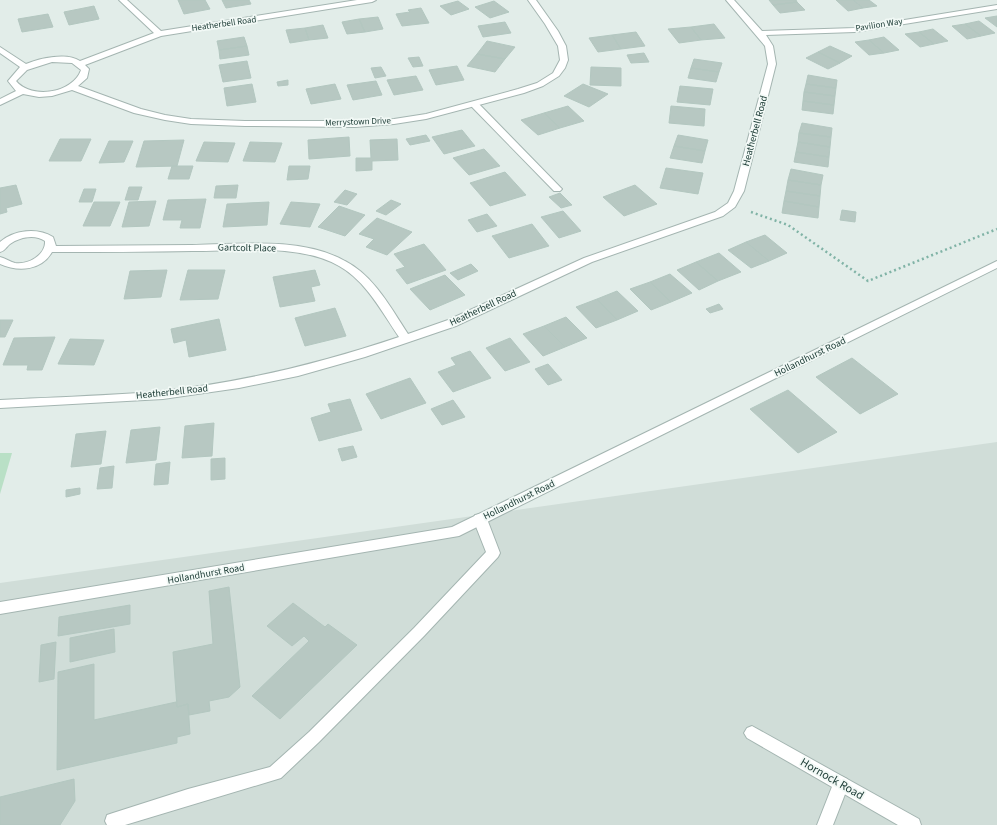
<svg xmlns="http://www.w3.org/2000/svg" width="997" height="825" viewBox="0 0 997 825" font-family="'Source Sans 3',sans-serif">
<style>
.built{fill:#d0ddd8}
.green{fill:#b9e0c6}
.building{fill:#b7c8c2;stroke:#b3c7c0}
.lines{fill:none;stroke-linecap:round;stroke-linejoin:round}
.service-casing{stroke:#a4b5b1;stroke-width:2}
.minor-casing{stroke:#a4b5b1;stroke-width:2}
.path{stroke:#80b3a6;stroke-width:2.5;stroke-dasharray:2 3;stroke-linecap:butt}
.service{fill:#fff;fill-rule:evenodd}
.minor{fill:#fff;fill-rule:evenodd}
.labels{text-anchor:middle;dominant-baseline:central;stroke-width:3.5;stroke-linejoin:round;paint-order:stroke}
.far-street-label{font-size:9px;fill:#203f39;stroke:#f2f9f6}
.street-label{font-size:10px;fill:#203f39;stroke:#f2f9f6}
.near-street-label{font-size:12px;fill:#203f39;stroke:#f2f9f6}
</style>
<rect width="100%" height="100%" fill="#e2ede9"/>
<path class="built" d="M997,442V825H0V583Z"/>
<path class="green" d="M0,453H12L0,494Z"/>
<path class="building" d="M178,0H205L210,9L184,14Z
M222,0H249L251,4L226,8Z
M769,0H796L797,2L773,5Z
M836,0H853L863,8L848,11Z
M853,0H869L877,6L863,8Z
M458,1L469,9L451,15L440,6Z
M494,1L509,12L490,18L475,7Z
M797,2L805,10L780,13L773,5Z
M94,6L99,19L69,25L64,12Z
M421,8L429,23L402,26L396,14L410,12L408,10Z
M48,14L53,27L22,32L18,19Z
M997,16V27L985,18Z
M378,17L383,29L365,32L359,19Z
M359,19L365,32L347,34L342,22Z
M979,21L995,33L981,36L965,24Z
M505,22L511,33L483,37L478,26Z
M714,24L725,38L701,40L691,27Z
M965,24L981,36L967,39L952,26Z
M323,25L328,38L309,40L305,28Z
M691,27L701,40L679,43L668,29Z
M305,28L309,40L290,43L286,30Z
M933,29L948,41L934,44L919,32Z
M636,32L645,46L621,49L612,35Z
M919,32L934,44L920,47L905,34Z
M612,35L621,49L598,52L589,38Z
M244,37L247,46L219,50L217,41Z
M884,37L899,50L884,53L869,40Z
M869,40L884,53L869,55L855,42Z
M487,41L515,47L505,59L477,54Z
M247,46L249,55L220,59L219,50Z
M830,46L852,56L840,63L818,52Z
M818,52L840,63L828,69L806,58Z
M644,53L649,62L631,63L627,55Z
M477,54L505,59L495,72L467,66Z
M419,57L423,66L413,67L408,58Z
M694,59L722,63L719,72L691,68Z
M247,61L251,78L223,82L219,65Z
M457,66L464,80L436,85L429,70Z
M381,67L386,76L375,78L371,68Z
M591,67L621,68V86L590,85Z
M691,68L719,72L716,82L688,78Z
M808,75L837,80L836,88L806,84Z
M416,76L423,90L394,95L387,80Z
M288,80V85L278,86L277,82Z
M376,81L382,95L353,100L347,85Z
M252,84L256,102L227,106L224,88Z
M335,84L341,99L311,104L306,89Z
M583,84L608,94L589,107L564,96Z
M806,84L836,88L835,96L804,92Z
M680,86L713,89L710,105L677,102Z
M804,92L835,96L834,105L803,101Z
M803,101L834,105L833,114L802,110Z
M568,106L584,121L560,128L544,113Z
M671,106L705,109L704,126L669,123Z
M544,113L560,128L538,135L521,120Z
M802,123L832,128L831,137L799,133Z
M462,130L475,146L444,154L432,137Z
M799,133L831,137L830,147L798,142Z
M426,135L430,141L410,145L406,139Z
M678,135L708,140L705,151L674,146Z
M349,137L350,156L309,159L308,140Z
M60,139H91L81,161H49Z
M397,139L398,160L372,161V170L356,171V158H371L370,140Z
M184,140L177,166L136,167L144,141Z
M109,141H133L124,162L99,163Z
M204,142L235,143L228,162L196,161Z
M250,142L282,143L275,162L243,161Z
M798,142L830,147L829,157L796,152Z
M674,146L705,151L702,163L670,158Z
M484,149L500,166L469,175L453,158Z
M796,152L829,157L828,167L794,162Z
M172,166H193L189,179H168Z
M289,166H310L308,179L287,180Z
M666,168L703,173L698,194L660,188Z
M791,169L823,175L821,185L788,180Z
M505,172L526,195L490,206L470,183Z
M788,180L821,185L820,196L786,191Z
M16,185L22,204L6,208L7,212L0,214V188Z
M238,185L236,198H214L216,186Z
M635,185L657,204L624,216L603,197Z
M129,187H142L138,200H125Z
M84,189H96L92,202H79Z
M345,190L357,194L347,205L334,202Z
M786,191L820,196L819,207L784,201Z
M560,193L572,205L561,208L549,197Z
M206,199L200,228H180L182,220H163L168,200Z
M391,200L401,204L386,215L376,211Z
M156,201L149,226L122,227L129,202Z
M784,201L819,207L818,218L782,213Z
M94,202H120L110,226H83Z
M269,202L267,225L223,227L227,204Z
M291,202L320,204L310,227L280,224Z
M339,206L365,215L345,236L318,227Z
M842,210L856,212L855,222L840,220Z
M563,211L581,231L559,238L541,217Z
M487,214L497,226L477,232L468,220Z
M377,218L412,232L387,255L366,247L374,239L359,234Z
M532,224L549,246L509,258L492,236Z
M765,235L787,253L769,261L746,242Z
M746,242L769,261L751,268L728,250Z
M424,244L446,270L407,284L396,270L405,267L394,254Z
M719,253L741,272L718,281L696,262Z
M696,262L718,281L699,290L677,270Z
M471,264L478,271L458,280L450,273Z
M167,270L161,297L124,299L130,271Z
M188,270H225L218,299L180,300Z
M315,270L320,285L311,287L315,301L280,307L273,277Z
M670,274L692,293L671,302L650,282Z
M445,275L465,295L430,310L410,289Z
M650,282L671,302L651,310L630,289Z
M617,291L638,311L617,320L597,299Z
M597,299L617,320L596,328L576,307Z
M719,304L723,309L710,313L706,309Z
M335,308L346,336L305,346L295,318Z
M566,317L587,338L565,347L544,326Z
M219,319L226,350L189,357L186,340L174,343L171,329Z
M0,320H13L5,337H0Z
M544,326L565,347L543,356L523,334Z
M55,337L42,370H27L28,365H3L14,338Z
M510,338L530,362L505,371L486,348Z
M70,339L104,340L94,365L58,364Z
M470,351L491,378L453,392L438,372L456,365L451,358Z
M852,358L898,394L860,414L816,377Z
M548,364L562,380L548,385L535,369Z
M410,378L426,403L381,419L366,394Z
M788,390L837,432L798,453L750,409Z
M350,399L362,430L319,441L311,418L331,412L328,404Z
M453,400L465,417L442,425L431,409Z
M214,423L212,456L182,458L185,426Z
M160,427L156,460L126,463L131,430Z
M106,431L101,464L71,467L76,434Z
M353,446L357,457L342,461L338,449Z
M225,458V479L211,480V459Z
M170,462L168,484L154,485L156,464Z
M114,466L112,488L97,489L100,468Z
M80,488V494L66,497V490Z
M229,587L240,687L229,697L209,701L210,711L189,715L188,704L177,707L173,652L213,644L209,591Z
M293,603L325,627L328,624L357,645L280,719L252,696L309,641L304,636L292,646L267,626Z
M130,605V624L58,636L59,617Z
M114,629L115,652L70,662V638Z
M56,642L54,679L39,682L41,645Z
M94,664V720L176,702L177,707L188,704L190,734L177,737V743L57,770L58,672Z
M74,779L75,801L60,825H0V797Z"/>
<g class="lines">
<g class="service-casing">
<path id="service" d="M475,102L478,103L560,187L562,189L560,191H554L472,107V103Z
M480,514L485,515L487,519L500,553L498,557L424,636L319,742L281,778L125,825H107L105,821L107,815L113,813L188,789L270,767L309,732L414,628L486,552L473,519L475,515Z
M841,776L847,779L849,784L833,825H817L835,779Z"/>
</g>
<g class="minor-casing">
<path id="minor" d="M119,0H127L161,31L357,0H376L372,2L161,36L85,65L89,69L87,78L78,86L141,109L165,115L191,119L245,121H355L394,119L426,114L518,89L537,83L553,73L560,60L558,46L545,24L528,0H536L558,31L566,46L568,60L565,68L559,76L543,86L524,93L426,119L394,124L355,127L245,126L191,124L165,120L134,113L72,90L52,96L39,97L23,94L0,105V99L16,91L8,81L20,67L0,53V47L26,64C40,58 67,52 80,61L154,33ZM52,62L72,63L81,70C73,93 32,100 16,81L27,70Z
M726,0H734L762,31L855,28L997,5V9L855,32L766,35L773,46L776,64L744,191L735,207L723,216L592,262L456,326L365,357L298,376L239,388L163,399L0,408V400C54,397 109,396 163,391C244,382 322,363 399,337C382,312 366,281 339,266C300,243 235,251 192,251C145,252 99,252 52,252C41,271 18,272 0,264V257C5,258 10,262 15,263C28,265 46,255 45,241C35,234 20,237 10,244C6,247 5,251 0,252V242C14,230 37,227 53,237L56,246C101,246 147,245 192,245C239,244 303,237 345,261C374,276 391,308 408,334L448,320L584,258L715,212L728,203L734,191L768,64L765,46Z
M997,261V268L459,536L0,614V602L452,527Z
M752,726L919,819L921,825H898L747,738L744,733L747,728Z"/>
</g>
<path class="path" d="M751,212L788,225L868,281L997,229"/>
<use href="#service" class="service"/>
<use href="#minor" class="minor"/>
</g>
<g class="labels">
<g class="far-street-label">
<text transform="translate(224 24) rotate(-8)">Heatherbell Road</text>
<text transform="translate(879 25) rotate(-9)">Pavilion Way</text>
<text transform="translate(358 122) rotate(-2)">Merrystown Drive</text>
</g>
<g class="street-label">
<text transform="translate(755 131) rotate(-75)">Heatherbell Road</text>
<text transform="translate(247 248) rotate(1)">Gartcolt Place</text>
<text transform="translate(483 308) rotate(-25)">Heatherbell Road</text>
<text transform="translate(810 357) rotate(-26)">Hollandhurst Road</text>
<text transform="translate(172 392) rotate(-6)">Heatherbell Road</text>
<text transform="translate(519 500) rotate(-26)">Hollandhurst Road</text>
<text transform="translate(206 574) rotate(-10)">Hollandhurst Road</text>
</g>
<g class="near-street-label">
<text transform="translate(832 779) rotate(30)">Hornock Road</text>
</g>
</g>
</svg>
